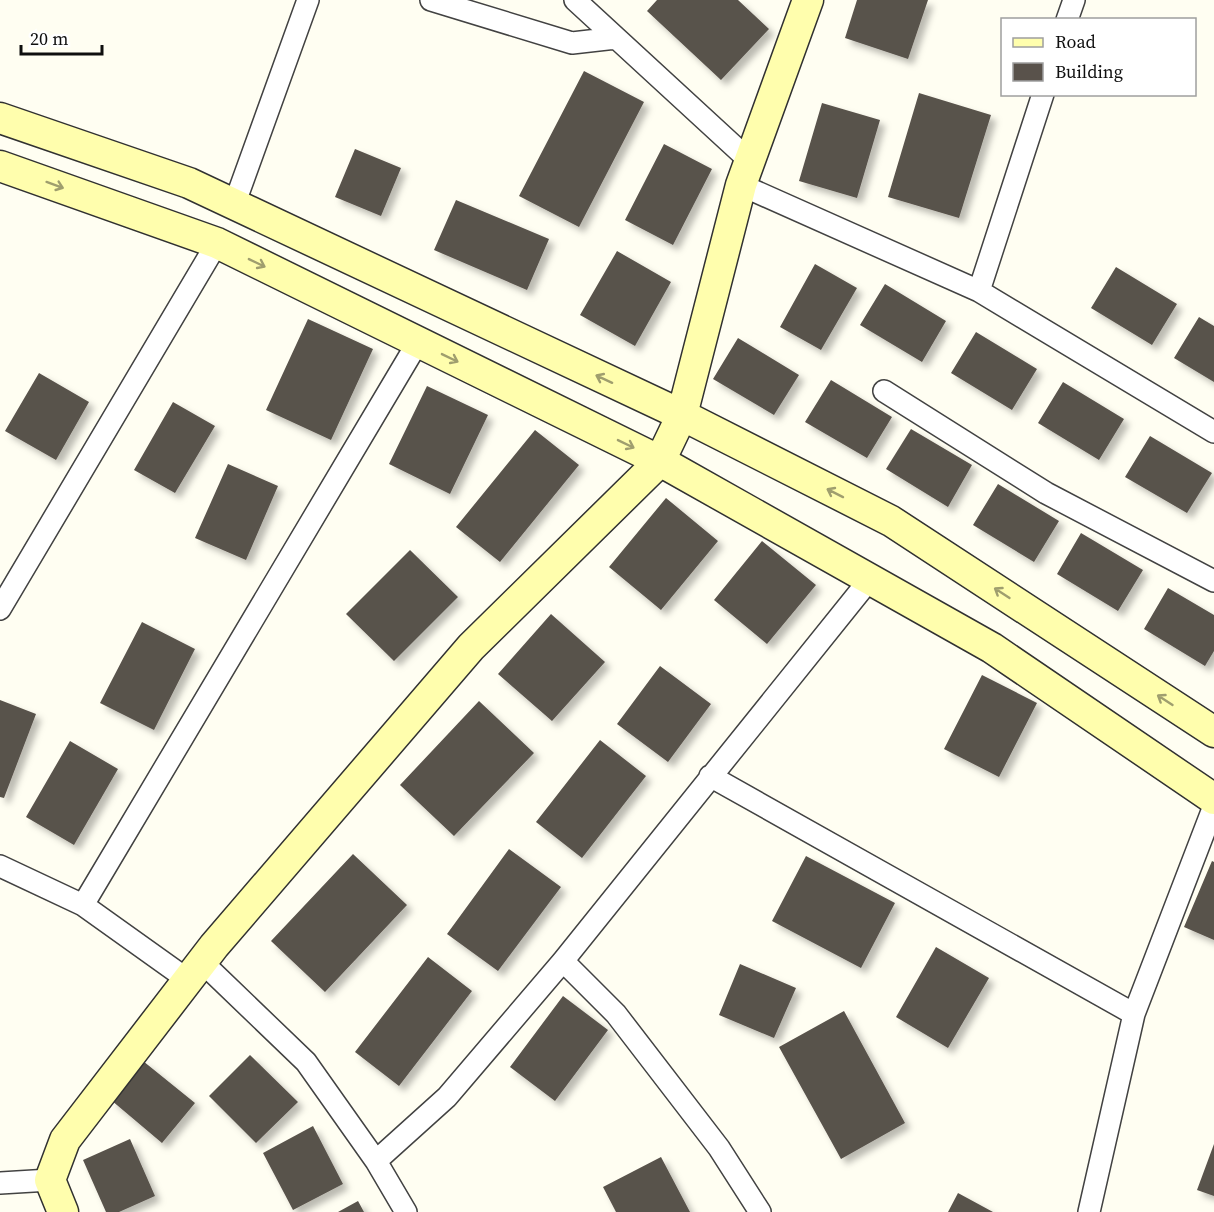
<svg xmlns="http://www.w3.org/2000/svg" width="1214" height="1212" viewBox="0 0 1214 1212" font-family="'Source Serif 4',serif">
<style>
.building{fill:#59524b;filter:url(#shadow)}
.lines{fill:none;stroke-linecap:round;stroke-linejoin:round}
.street-casing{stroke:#424242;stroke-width:24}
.secondary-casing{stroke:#313131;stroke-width:33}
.street{stroke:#fff;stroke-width:21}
.secondary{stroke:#fffead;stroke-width:30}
.oneway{stroke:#9f9e6e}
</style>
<defs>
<filter id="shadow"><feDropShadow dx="5.5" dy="5.5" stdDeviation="3" flood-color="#0004"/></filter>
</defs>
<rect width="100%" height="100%" fill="#fffef2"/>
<path class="building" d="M657,0H738L769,29L721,80L647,11Z
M857,0H928L908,59L845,38Z
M584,71L644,102L579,227L519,196Z
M919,93L991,115L959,218L888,197Z
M822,103L880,120L857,198L799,181Z
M664,144L712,169L673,245L625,220Z
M355,149L401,168L381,216L335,197Z
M456,200L549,239L527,290L434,250Z
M617,251L671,282L635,346L580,315Z
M815,264L857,288L821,350L780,327Z
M1116,267L1177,304L1152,345L1091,308Z
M885,284L946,321L922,362L860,325Z
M1199,317L1214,326V382L1174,358Z
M308,319L373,349L331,440L266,410Z
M976,332L1037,369L1012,410L951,373Z
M738,338L799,375L774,415L713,379Z
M39,373L89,402L56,460L5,431Z
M831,380L892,417L867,458L805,422Z
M1063,382L1124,419L1099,460L1038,423Z
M427,386L488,415L450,494L389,464Z
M173,402L215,426L175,493L134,470Z
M911,429L972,465L948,507L886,469Z
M535,430L579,465L500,562L456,527Z
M1150,436L1212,473L1187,513L1125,477Z
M228,464L278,486L246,560L195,538Z
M998,484L1059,521L1034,562L973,525Z
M666,498L718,541L661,610L609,567Z
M1081,533L1143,570L1118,611L1057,574Z
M762,541L816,585L767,644L714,600Z
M410,550L458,597L394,661L346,614Z
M1168,588L1214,615V651L1205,666L1144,629Z
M551,614L605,662L552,721L498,674Z
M142,622L195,649L154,730L100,703Z
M660,666L711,704L668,762L617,724Z
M982,675L1037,703L999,777L944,749Z
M0,700L36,714L4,798L0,797Z
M479,701L534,753L454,836L400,785Z
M600,740L646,776L582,858L536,822Z
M70,741L118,769L74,845L26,817Z
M509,849L561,887L498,971L447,934Z
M353,854L407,905L325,992L271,941Z
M806,856L895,903L861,968L772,921Z
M1212,861L1214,862V940L1184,927Z
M936,947L989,978L948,1048L896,1017Z
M428,957L472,991L399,1086L355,1052Z
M740,964L796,988L774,1038L719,1015Z
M563,996L608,1030L555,1101L510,1067Z
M844,1011L905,1123L841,1159L779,1047Z
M250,1055L298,1102L256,1143L209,1096Z
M143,1061L195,1103L162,1143L111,1100Z
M313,1126L343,1184L293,1210L263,1153Z
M130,1139L155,1196L119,1212H106L83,1160Z
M1214,1144V1196L1197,1190Z
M661,1157L690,1212H616L603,1187Z
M958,1193L993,1212H948Z
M358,1201L364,1212H338Z"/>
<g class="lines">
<g class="street-casing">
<path id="street" d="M431,0L572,43L616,38
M575,0L750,161
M1067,20L1074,0
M741,185L979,291L1214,432
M234,205L308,0
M979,291L1043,94
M884,391L1046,493L1214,581
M0,609L217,243
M710,776L1134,1014
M0,866L83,905L188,980
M83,905L418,342
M201,961L306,1062L376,1161L406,1212
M563,961L616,1014L719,1148L760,1212
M376,1161L447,1097L563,961L870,579
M0,1183L50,1180
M1089,1212L1134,1014L1214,806"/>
</g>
<g class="secondary-casing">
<path id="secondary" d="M0,118L189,183L682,415L891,521L1214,732
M0,166L217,243L660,461L992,648L1214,799
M63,1212L50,1180L65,1140L214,946L471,647L660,461L682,415L741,185L808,0"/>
</g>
<use href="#street" class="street"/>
<use href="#secondary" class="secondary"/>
</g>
<defs><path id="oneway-shaft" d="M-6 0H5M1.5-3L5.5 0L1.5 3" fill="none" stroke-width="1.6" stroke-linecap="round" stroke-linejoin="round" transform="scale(1.5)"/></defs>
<g class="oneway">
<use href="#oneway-shaft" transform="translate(55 185) rotate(20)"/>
<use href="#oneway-shaft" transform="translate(257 263) rotate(26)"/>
<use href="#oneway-shaft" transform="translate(450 358) rotate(26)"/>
<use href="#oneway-shaft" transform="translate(604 379) rotate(-155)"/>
<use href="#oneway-shaft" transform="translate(626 444) rotate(26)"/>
<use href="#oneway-shaft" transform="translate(835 493) rotate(-153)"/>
<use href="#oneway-shaft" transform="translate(1002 593) rotate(-147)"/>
<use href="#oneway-shaft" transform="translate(1165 700) rotate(-147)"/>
</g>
<rect x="1001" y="18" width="195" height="78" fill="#ffffff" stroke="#9f9f9f" stroke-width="1.5"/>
<rect x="1013" y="38" width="30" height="9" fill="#fffead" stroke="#9f9f9f" stroke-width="1.5"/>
<text x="1055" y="48" font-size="18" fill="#0f0f0f">Road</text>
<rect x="1013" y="63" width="30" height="18" fill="#59524b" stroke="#9f9f9f" stroke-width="1.5"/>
<text x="1055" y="78" font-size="18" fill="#0f0f0f">Building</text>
<path d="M21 45v9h81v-9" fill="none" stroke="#0f0f0f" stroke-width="3"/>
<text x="30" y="45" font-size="18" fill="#0f0f0f" stroke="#ffffff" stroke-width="4.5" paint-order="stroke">20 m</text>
</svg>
